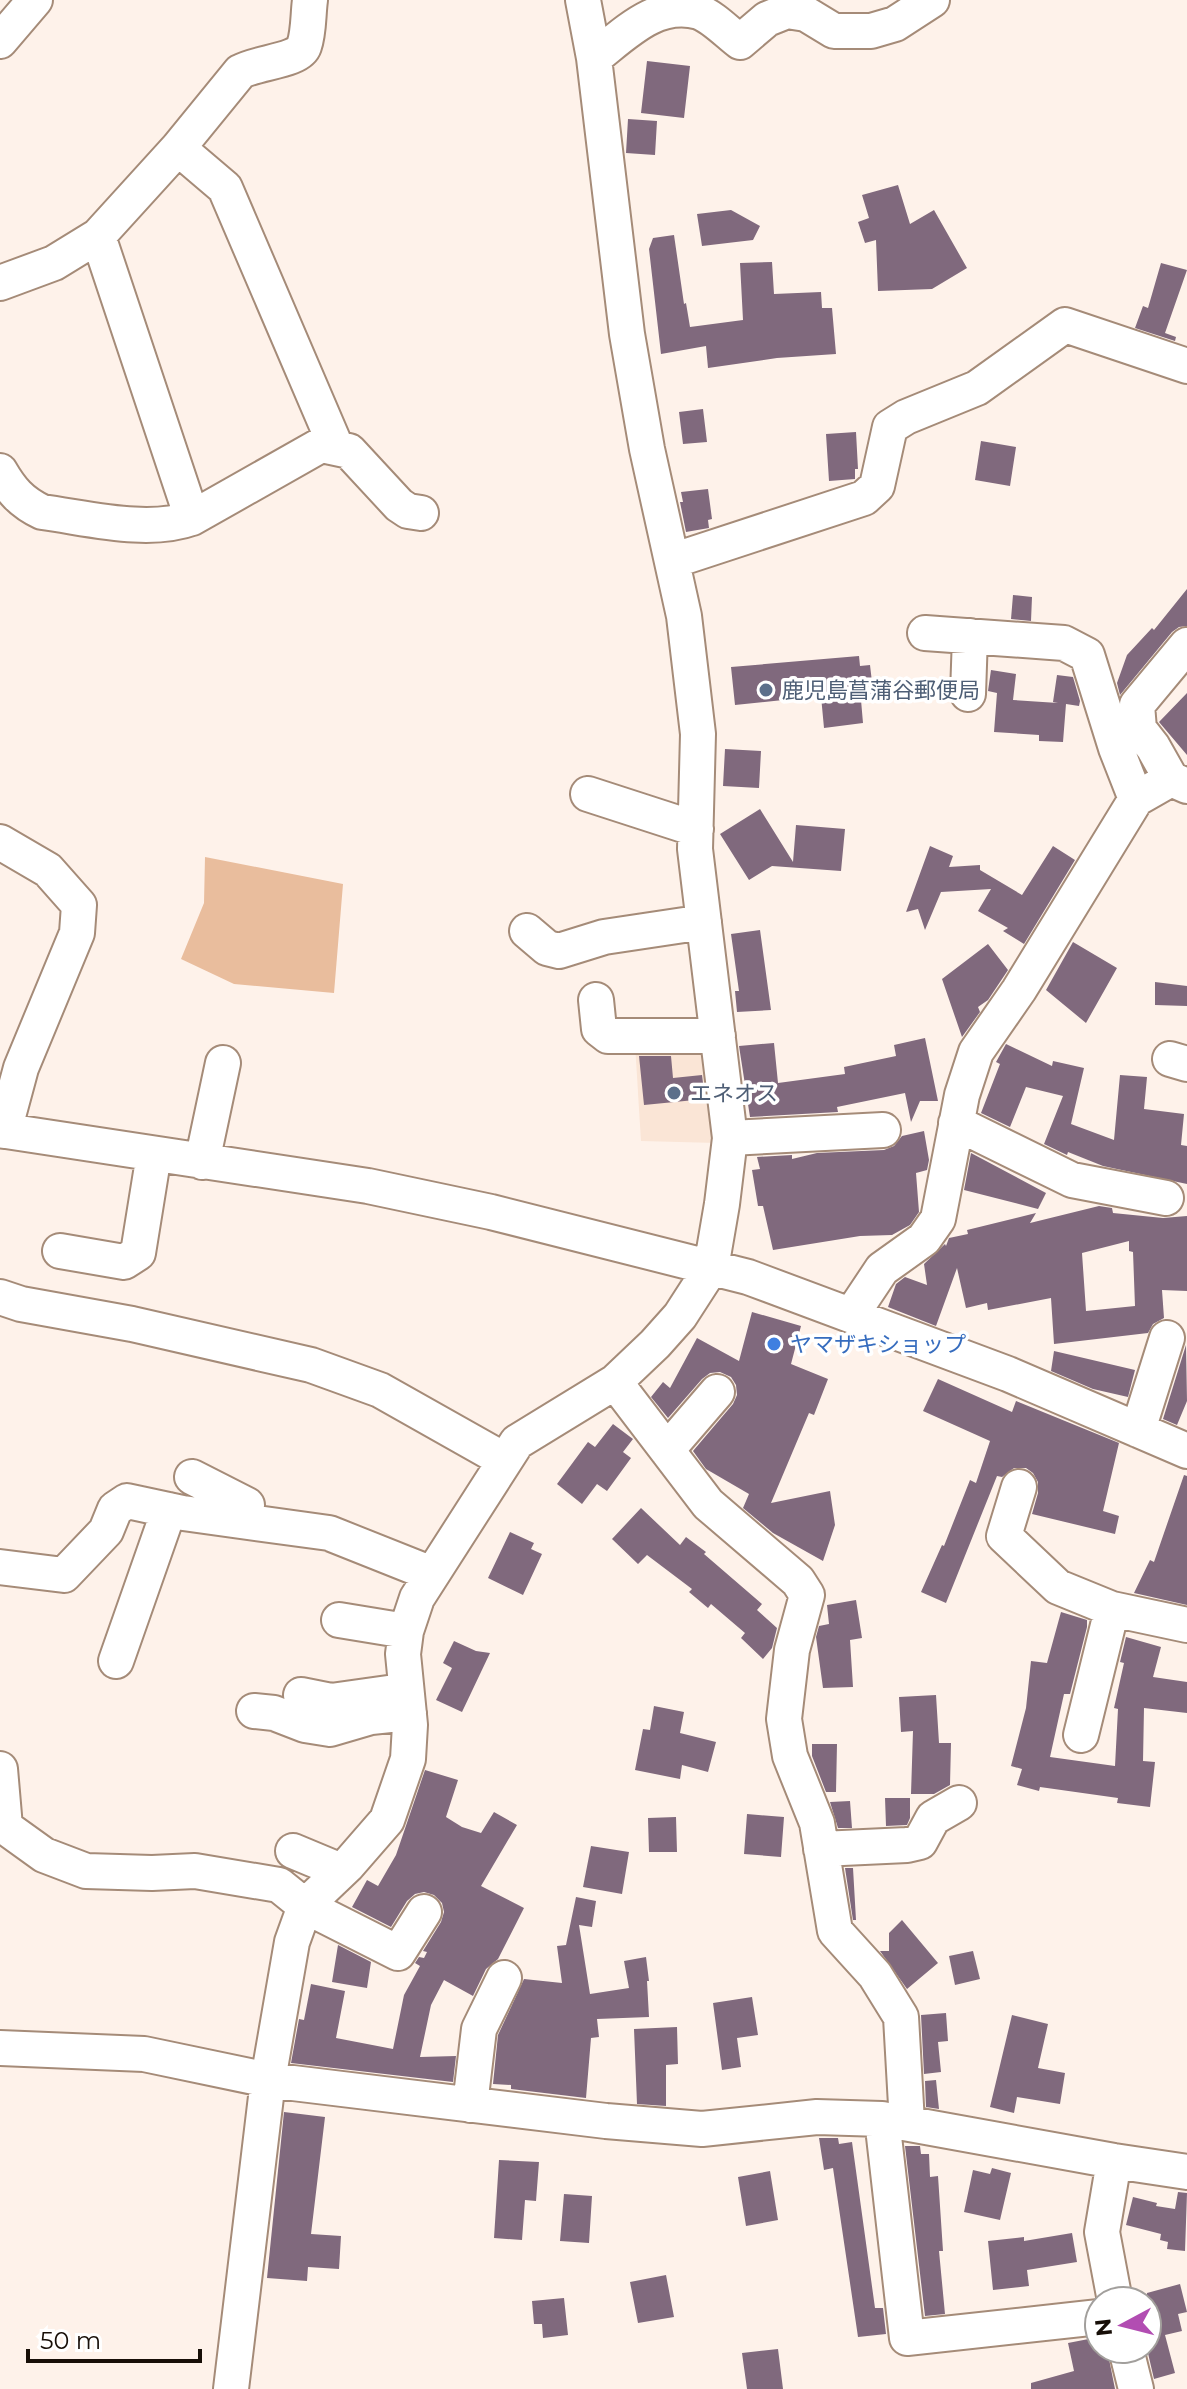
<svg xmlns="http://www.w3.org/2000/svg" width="1187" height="2389" viewBox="0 0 1187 2389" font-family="Montserrat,'Noto Sans JP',sans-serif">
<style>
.built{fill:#fae5d6}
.green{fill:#e9bd9d}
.building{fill:#80697d;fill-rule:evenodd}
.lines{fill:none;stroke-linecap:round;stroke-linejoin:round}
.minor-casing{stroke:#a58b78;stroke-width:38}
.minor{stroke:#fff;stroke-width:34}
.service-dot{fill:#5c6f8a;stroke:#fff;stroke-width:3}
.shop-dot{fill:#3f7fe0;stroke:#fff;stroke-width:3}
.labels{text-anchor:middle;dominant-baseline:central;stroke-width:7;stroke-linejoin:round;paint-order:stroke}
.service-label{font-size:22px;fill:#4e5e75;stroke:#fff;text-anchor:start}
.shop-label{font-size:22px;fill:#366cbe;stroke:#fff;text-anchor:start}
</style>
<rect width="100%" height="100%" fill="#fef2ea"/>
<path class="built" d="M635,1044H704L717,1143L641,1141Z"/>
<path class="green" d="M205,857L343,884L334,993L234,984L181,959L204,903Z"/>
<path class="building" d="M647,61L690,66L684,118L641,113Z
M628,119L657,121L655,155L626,153Z
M898,185L910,224L934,210L967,268L932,289L878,291L876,240L865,243L858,222L869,218L862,195Z
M731,210L760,226L753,240L702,246L697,214Z
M674,235L684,304L686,303L690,327L743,320L740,263L772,262L774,294L821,292L822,308H832L836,354L777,358L708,368L706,346L661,354L649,249L653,238Z
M1161,263L1187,270L1165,333L1176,337L1175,341L1135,328L1143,306L1148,308Z
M703,409L707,442L683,444L679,412Z
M856,432L858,469H855V479L829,481L826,434Z
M981,441L1016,447L1010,486L975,480Z
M708,489L712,519L708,520L709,528L686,532L680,502H683L681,492Z
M1187,589V626L1179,627L1172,632L1120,695L1117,683L1127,655L1152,628L1154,630Z
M1013,595L1032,597L1031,621L1011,619Z
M859,656L860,666L870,665L874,699L861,700L863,723L824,728L821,696L735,705L731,667Z
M991,670L1016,674L1013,700L1058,703L1053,702L1057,675L1073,677L1080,701L1079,706L1066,704L1063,742L1039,741V735L994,732L997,693L988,691Z
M1187,693V755L1159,722Z
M725,749L761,751L759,788L723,786Z
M760,809L793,862L796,825L845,829L841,871L772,866L749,880L720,834Z
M930,846L953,856L949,867L980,865V870L1022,895L1053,846L1075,860L1024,944L1003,931L1008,928L978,911L991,889L941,892L925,930L918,909L906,912Z
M760,930L771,1010L737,1012L735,991H739L731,934Z
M1073,942L1117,968L1086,1023L1046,990Z
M988,944L1008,970L988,1000L978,1007L980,1012L962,1037L942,979Z
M1155,982L1187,986V1006L1155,1005Z
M925,1038L938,1101H920L911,1122L905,1093L837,1107L838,1112L750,1117L739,1046L774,1043L778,1083L845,1074L844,1067L896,1056L894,1045Z
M1006,1044L1052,1066L1053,1061L1084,1068L1071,1124L1114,1140L1120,1075L1147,1077L1144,1109L1184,1114L1181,1145L1187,1146V1184L1103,1166L1068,1152L1067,1155L1044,1144L1063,1096L1026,1087L1010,1127L981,1113L1000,1064L996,1062Z
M639,1056H671L673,1078L702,1075L705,1099L644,1105Z
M924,1131L929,1160L927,1170L916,1173L919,1212L910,1225L892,1235L860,1236L773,1250L763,1206H758L752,1170L760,1169L757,1157L792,1155V1159L817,1153L884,1150L894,1146L902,1136Z
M971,1153L1046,1193L1038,1209L964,1190Z
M1099,1206L1112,1208L1113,1213L1163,1218L1187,1216V1291L1162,1290L1164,1318L1153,1324L1148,1333L1054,1344L1051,1298L988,1310L987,1303L966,1308L957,1268L936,1326L888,1307L896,1284L905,1277L927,1285L924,1264L945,1244L946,1246L949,1238L968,1234L967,1230L1036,1213L1030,1223ZM1129,1241V1251L1133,1252L1135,1306L1086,1311L1082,1253Z
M752,1312L801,1326L791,1364L828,1379L814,1415L809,1413L771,1503L830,1491L835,1525L823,1561L773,1533L743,1508L749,1494L706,1469L693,1451L733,1404L737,1395L736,1385L731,1377L720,1372L710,1373L702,1379L668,1418L651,1397L663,1382L670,1388L697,1338L739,1361Z
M1186,1345L1187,1401L1177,1425L1163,1419Z
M1054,1351L1135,1370L1128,1397L1093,1389L1051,1371Z
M938,1379L1012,1412L1016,1401L1119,1443L1103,1511L1119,1516L1115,1534L1032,1514L1038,1493V1482L1033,1473L1026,1468H1014L1002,1477L997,1476L946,1603L921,1592L942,1545L944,1546L970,1480L976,1483L990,1441L923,1411Z
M613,1424L633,1439L623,1452L631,1458L607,1491L597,1484L582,1504L557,1484L588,1442L595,1447Z
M1184,1475L1187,1476V1605L1134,1593L1150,1560L1154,1562Z
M641,1508L680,1545L686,1537L706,1552L704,1554L762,1604L757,1610L777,1628L772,1648L763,1659L741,1638L745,1633L711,1604L708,1608L689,1592L692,1589L647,1555L638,1564L612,1539Z
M510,1532L534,1543L531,1549L542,1554L523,1595L488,1578Z
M856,1600L862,1638L850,1640L853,1687L823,1688L816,1637L819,1626L829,1624L827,1605Z
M1061,1612L1087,1620V1627L1070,1694H1064L1050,1757L1115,1766L1118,1709L1114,1708L1124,1663L1120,1662L1126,1637L1161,1647L1153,1677L1187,1682V1713L1144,1708L1143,1761L1155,1762L1150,1807L1117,1803L1118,1798L1040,1787L1039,1791L1017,1785L1022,1769L1011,1766L1026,1708L1031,1661L1047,1663Z
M454,1641L476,1651L490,1653L462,1712L436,1700L452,1668L443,1663Z
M936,1695L939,1743H951L950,1785L934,1794H911L913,1731L901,1732L899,1697Z
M654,1706L684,1712L680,1733L716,1742L708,1772L682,1765L680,1779L635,1770L643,1729L650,1730Z
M812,1744H837L836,1792H826L812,1756Z
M425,1770L458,1780L446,1817L462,1827L481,1833L494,1812L517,1825L481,1886L524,1908L498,1959L486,1969L473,1996L444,1980L431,2005L420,2057L456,2056L453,2082L291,2063L299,2019L304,2020L311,1984L345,1991L336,2038L393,2049L404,1995L420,1966L415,1963L419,1957L424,1958L427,1952L423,1951L441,1922L444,1912L442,1903L434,1895L424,1892L415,1894L407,1901L391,1927L352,1907L367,1880L378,1886L396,1855Z
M885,1798H910V1818L907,1825L886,1826Z
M850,1801L852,1828H838L830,1802Z
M747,1814L784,1817L781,1857L744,1854Z
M676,1817L677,1852H649L648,1818Z
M591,1846L629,1852L622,1894L583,1887Z
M845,1868H853L856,1920H853Z
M576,1897L596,1901L592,1927L579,1925L590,1994L629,1988L624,1961L646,1957L649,1981H647L649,2017L597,2019L599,2037L591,2038L586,2098L511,2089V2085L493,2084L498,2035L524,1979L562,1983L557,1946L566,1945Z
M902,1920L938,1963L907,1989L880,1951H889V1933Z
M338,1945L371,1962L367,1988L332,1982Z
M973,1951L980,1979L955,1985L949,1956Z
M752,1997L758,2035L737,2038L741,2067L722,2070L713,2003Z
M946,2013L948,2041L938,2042L941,2072L924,2074L921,2015Z
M1012,2015L1048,2024L1038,2068L1065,2073L1060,2104L1017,2097L1014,2113L990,2107Z
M677,2027L678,2064L666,2065V2106L637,2104L634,2029Z
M936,2080L939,2109L926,2107L925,2081Z
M284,2112L325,2117L311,2234L341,2236L339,2269L308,2267L307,2281L267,2278Z
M819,2138H838L839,2144L852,2142L875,2308H883L886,2334L858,2337L833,2168L824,2170Z
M905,2146H920L921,2154H929L930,2177L938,2176L943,2251H939L945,2314L925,2316Z
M499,2160L539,2162L536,2201L525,2200L522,2240L494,2238Z
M992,2168L1011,2173L1000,2220L964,2212L973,2170L990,2174Z
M770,2171L778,2220L746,2226L738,2177Z
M1178,2192L1187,2193L1185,2251L1167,2249L1168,2242L1160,2240L1161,2234L1126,2225L1133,2197L1157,2203L1156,2206L1175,2209Z
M564,2194L592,2196L589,2243L560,2241Z
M1072,2233L1077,2262L1027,2270L1029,2286L993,2290L988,2241L1024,2237V2241Z
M666,2275L674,2317L638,2323L630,2282Z
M1180,2284L1187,2312L1178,2314L1182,2331L1165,2335L1175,2373L1154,2379L1147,2349V2293Z
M564,2298L568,2335L543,2338L542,2324H534L532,2301Z
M1099,2337V2349H1107L1115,2389H1031V2383L1074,2371L1068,2343Z
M778,2349L783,2389H747L742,2353Z"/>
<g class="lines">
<g class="minor-casing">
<path id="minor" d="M0,41L35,0
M594,58C625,34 656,0 699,12C713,17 728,33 740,42L767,19L787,11L806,14L834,31H871L895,24L932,0
M178,148L225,188L336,447
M98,236L192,518
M0,283L54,263L98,236L178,148L240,72C257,62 299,61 304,46C309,32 308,14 310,0
M0,471C11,490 21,502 42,512C88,518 148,534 192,518L321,445L349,451L399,505L408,511L421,513
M672,561L864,498L877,486L890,427L906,417L977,388L1065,325L1187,366
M925,633L1064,643L1087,655L1116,748L1136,799
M968,694L970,636
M1171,779L1153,747L1139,729L1137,705L1187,645
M588,794L696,829
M0,842L48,870L79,905L77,933L21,1068L4,1131
M527,931L547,948L559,951L604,937L704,922
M596,1000L599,1029L608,1036H718
M1170,1059L1187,1064
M956,1123L1072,1180L1166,1198
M0,1130L368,1186L491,1212L748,1277L1008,1374L1187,1451
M730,1138L883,1130
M202,1162L223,1063
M60,1251L124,1262L138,1253L154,1154
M0,1297L21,1304L132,1324L311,1365L380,1390L504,1460
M852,1314L882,1269L924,1239L938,1219L962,1095L976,1052L1019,990L1136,799L1171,779L1187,786
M615,1382L708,1504L798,1581L807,1595L792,1650L784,1719L790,1756L817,1823L835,1931L875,1975L901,2017L907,2123
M1138,1430L1167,1338
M667,1450L717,1392
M192,1477L247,1505
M1019,1487L1004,1536L1058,1587L1112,1609
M0,1567L64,1575L106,1531L115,1509L127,1501L183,1513L329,1533L432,1574
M339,1620L406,1631
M116,1661L169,1510
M301,1695L331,1701L395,1692
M254,1711L274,1713L305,1725L330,1729L371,1717L409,1713
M1081,1735L1112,1609L1187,1625
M0,1769L5,1827L44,1855L86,1871L152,1873L195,1871L279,1885L305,1906L398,1953L424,1912
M821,1849L907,1845L920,1842L933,1818L959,1803
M293,1851L341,1871
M0,2048L144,2054L268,2080L606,2121L702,2129L817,2117L882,2119L1114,2161L1187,2172
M470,2105L479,2029L504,1978
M882,2119L907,2338L1099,2317
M1114,2161L1102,2232L1115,2301
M1126,2349L1136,2389
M231,2389L268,2080L292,1942L305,1906L347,1866L387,1820L408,1759L410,1725L403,1654L406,1631L417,1598L517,1442L615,1382L655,1344L680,1316L711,1268L722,1204L730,1138L695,849L698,734L684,616L647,449L627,334L594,58L583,0"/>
</g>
<use href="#minor" class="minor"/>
</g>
<g class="service-dot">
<circle cx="766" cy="690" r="8"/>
<circle cx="674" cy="1093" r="8"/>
</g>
<circle class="shop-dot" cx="774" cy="1344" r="8"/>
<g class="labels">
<g class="service-label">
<text x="782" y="690">鹿児島菖蒲谷郵便局</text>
<text x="690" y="1093">エネオス</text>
</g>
<g class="shop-label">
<text x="790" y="1344">ヤマザキショップ</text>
</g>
</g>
<g transform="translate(1123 2325) rotate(263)"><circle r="38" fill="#ffffff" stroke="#a29f9c" stroke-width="2"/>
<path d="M0-6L14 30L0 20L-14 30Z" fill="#b24db2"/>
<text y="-12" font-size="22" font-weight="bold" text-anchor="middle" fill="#170e07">N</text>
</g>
<path d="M28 2349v12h172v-12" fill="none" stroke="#170e07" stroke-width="4"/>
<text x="40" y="2349" font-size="24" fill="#170e07" stroke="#ffffff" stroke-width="6" paint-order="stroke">50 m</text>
</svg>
